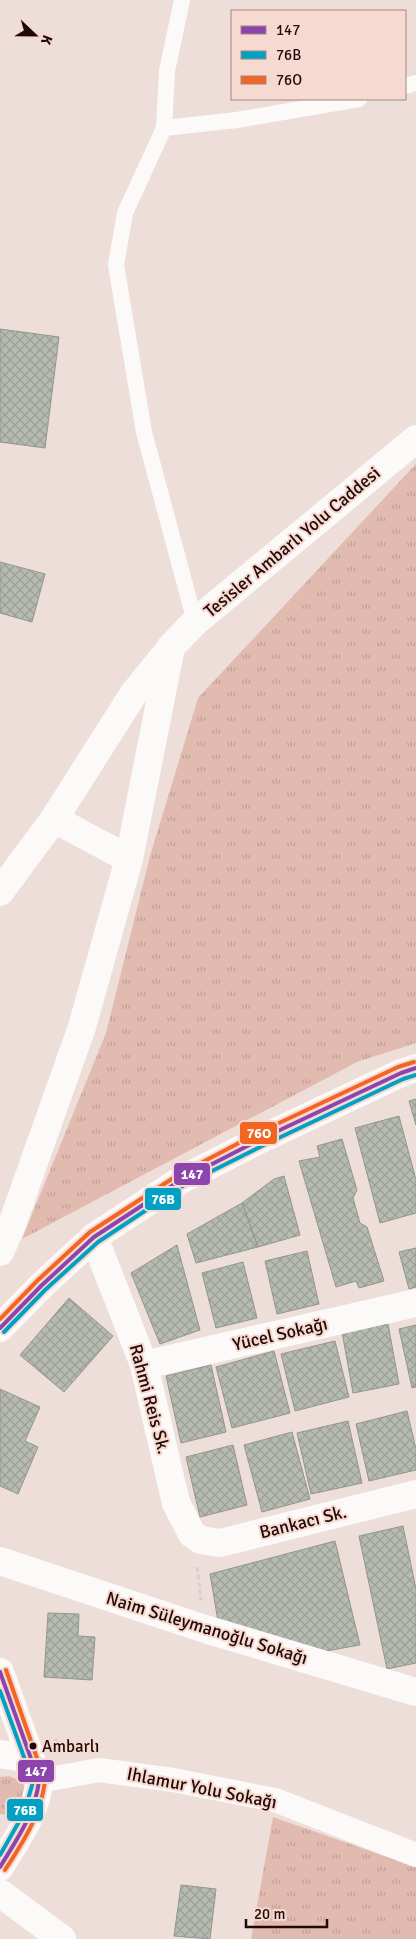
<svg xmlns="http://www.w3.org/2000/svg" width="416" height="1939" viewBox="0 0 416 1939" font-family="Signika,sans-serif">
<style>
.grass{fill:url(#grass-tufts)}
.building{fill:url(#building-cross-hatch);stroke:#93968e}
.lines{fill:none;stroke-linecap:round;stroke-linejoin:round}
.path{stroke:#d6d0cf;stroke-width:3;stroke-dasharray:5 2.5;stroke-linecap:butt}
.service{stroke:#fcfaf9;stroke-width:16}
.pedestrian{stroke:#fcfaf9;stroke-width:24}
.minor{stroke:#fcfaf9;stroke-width:28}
.tertiary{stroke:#fcfaf9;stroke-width:28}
.secondary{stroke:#fcfaf9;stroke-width:28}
.primary{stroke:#fcfaf9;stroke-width:28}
.bus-1-casing{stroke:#f6d9d1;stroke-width:8}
.bus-2-casing{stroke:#f6d9d1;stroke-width:8}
.bus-3-casing{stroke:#f6d9d1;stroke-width:8}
.bus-1{stroke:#8e44ad;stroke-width:4}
.bus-2{stroke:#02a1c4;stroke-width:4}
.bus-3{stroke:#f26522;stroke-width:4}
.bus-dot{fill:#210905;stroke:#f6d9d1;stroke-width:2}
.labels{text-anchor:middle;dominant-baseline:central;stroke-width:4;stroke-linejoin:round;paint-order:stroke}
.bus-label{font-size:17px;fill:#210905;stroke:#f6d9d1;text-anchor:start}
.street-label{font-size:18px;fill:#210905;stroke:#f6d9d1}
.line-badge{stroke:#f6d9d1;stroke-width:2}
.badge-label{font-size:14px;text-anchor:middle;font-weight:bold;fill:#fff}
</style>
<defs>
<pattern id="grass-tufts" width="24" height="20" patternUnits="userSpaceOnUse" patternTransform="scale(1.25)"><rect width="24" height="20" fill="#e2bbb0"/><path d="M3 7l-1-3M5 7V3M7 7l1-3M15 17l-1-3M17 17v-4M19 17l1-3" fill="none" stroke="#c29f96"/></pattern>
<pattern id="building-cross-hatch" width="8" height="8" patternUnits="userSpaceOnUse" patternTransform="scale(1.25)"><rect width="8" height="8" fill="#b6bbb1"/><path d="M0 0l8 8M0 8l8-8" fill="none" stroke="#9c9f97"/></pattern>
</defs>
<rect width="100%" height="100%" fill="#eeded9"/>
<path class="grass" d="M416,464V1043L357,1062L22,1239L106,1033L150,856L198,698Z
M9,1776L21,1781L25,1787L19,1811L7,1815L0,1814V1777Z
M273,1817L416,1867V1939H251Z"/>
<path class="building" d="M0,329L59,337L45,448L0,442Z
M0,562L45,574L32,622L0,613Z
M416,1099V1125L409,1101Z
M399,1116L416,1180V1213L380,1223L355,1128Z
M342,1139L357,1190L353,1198L360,1223L367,1227L384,1281L359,1288L356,1281L336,1287L299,1161L320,1157L317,1146Z
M284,1176L300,1235L258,1247L242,1203L274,1179Z
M242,1203L258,1247L196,1263L187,1234Z
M177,1245L200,1330L160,1344L131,1273Z
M416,1248V1287L409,1289L399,1252Z
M307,1251L319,1304L277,1314L265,1261Z
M243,1262L257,1318L216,1328L202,1273Z
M69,1298L113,1336L64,1392L20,1355Z
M388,1324L399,1384L353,1393L342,1332Z
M416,1325V1387L412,1388L399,1329Z
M335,1341L349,1397L295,1411L281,1354Z
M274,1351L290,1413L232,1428L216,1367Z
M211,1365L226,1432L181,1443L166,1376Z
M0,1389L40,1407L25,1441L38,1447L18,1494L0,1486Z
M407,1411L416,1449V1470L369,1481L356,1424Z
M348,1421L362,1483L311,1494L297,1433Z
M292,1432L310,1499L262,1512L244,1445Z
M233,1445L247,1505L200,1517L186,1457Z
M403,1526L416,1589V1663L387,1669L359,1536Z
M335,1541L360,1645L309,1654L219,1627L210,1574Z
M48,1613L79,1614L78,1636L95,1637L92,1680L44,1677Z
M181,1885L216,1889L210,1939L174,1936Z"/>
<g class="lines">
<path class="path" d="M197,1567L201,1600
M55,1739L61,1752"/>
<path class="service" d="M182,0L167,71L164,128L125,213L116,265L144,432L195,622
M405,86L416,83
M164,128L237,120L359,99"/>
<path class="pedestrian" d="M39,1781L99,1770L173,1780L275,1800L416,1855"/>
<path class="minor" d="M54,819L129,859
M0,892L54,819L134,693L169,650
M94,1237L144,1365L176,1503L192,1534L201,1540L220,1543L416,1494
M0,1252L11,1227L82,1027L129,859L171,647
M144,1365L416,1303"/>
<path class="tertiary" d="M171,647L195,622L416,439
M0,1893L62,1939"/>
<path class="secondary" d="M0,1561L205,1629L416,1692"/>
<path class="primary" d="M0,1328L41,1286L94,1237L181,1180L263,1138L401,1073L416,1068
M0,1672L39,1781C37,1813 16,1840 0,1867
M0,1754L18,1757L32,1763"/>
<g class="bus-1-casing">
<path id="bus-1" d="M0,1328L41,1286L94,1237L181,1180L263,1138L401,1073L416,1068
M0,1672L39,1781C35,1814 17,1839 0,1867"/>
</g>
<g class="bus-2-casing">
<path id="bus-2" d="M4,1332L45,1290L98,1242L184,1185L266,1144L403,1079L416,1075
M0,1691L33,1782L24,1813L0,1855"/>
</g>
<g class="bus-3-casing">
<path id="bus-3" d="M0,1319L37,1281L90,1232L178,1175L260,1132L398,1067L414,1062
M5,1870C23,1842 41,1815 45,1781L6,1670"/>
</g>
<use href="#bus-1" class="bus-1"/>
<use href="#bus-2" class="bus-2"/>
<use href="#bus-3" class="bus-3"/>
</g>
<circle class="bus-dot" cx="33" cy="1746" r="4.5"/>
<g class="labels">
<g class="bus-label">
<text x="42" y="1746">Ambarlı</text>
</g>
<g class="street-label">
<text transform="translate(292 542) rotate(-40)">Tesisler Ambarlı Yolu Caddesi</text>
<text transform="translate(280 1334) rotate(-13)">Yücel Sokağı</text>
<text transform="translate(150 1399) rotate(75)">Rahmi Reis Sk.</text>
<text transform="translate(303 1522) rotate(-14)">Bankacı Sk.</text>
<text transform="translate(207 1628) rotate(17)">Naim Süleymanoğlu Sokağı</text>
<text transform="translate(202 1788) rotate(11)">Ihlamur Yolu Sokağı</text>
</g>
</g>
<g class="line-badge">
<rect x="239" y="1121" width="39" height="24" rx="5" fill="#f26522"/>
<rect x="173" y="1162" width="38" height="24" rx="5" fill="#8e44ad"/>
<rect x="144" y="1187" width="38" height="24" rx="5" fill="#02a1c4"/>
<rect x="17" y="1759" width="38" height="24" rx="5" fill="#8e44ad"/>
<rect x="6" y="1798" width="38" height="24" rx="5" fill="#02a1c4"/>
</g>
<g class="badge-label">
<text x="259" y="1138">76O</text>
<text x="192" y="1179">147</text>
<text x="163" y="1204">76B</text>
<text x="36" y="1776">147</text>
<text x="25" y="1815">76B</text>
</g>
<rect x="231" y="10" width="175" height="90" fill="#f6d9d1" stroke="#a1867f"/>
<rect x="241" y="26" width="25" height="8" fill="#8e44ad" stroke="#a1867f"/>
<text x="276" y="35" font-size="15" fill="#210905">147</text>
<rect x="241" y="51" width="25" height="8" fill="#02a1c4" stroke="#a1867f"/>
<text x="276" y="60" font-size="15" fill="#210905">76B</text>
<rect x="241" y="76" width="25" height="8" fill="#f26522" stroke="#a1867f"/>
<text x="276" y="85" font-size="15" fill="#210905">76O</text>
<g transform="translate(35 35) rotate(112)" stroke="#f6d9d1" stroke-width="4" paint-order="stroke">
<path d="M0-4L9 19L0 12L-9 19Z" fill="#210905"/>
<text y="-8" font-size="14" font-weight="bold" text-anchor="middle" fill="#210905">K</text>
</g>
<path d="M246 1919v8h81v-8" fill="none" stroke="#210905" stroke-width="2.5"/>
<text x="254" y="1919" font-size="15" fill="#210905" stroke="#f6d9d1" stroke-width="4" paint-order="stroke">20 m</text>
</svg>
